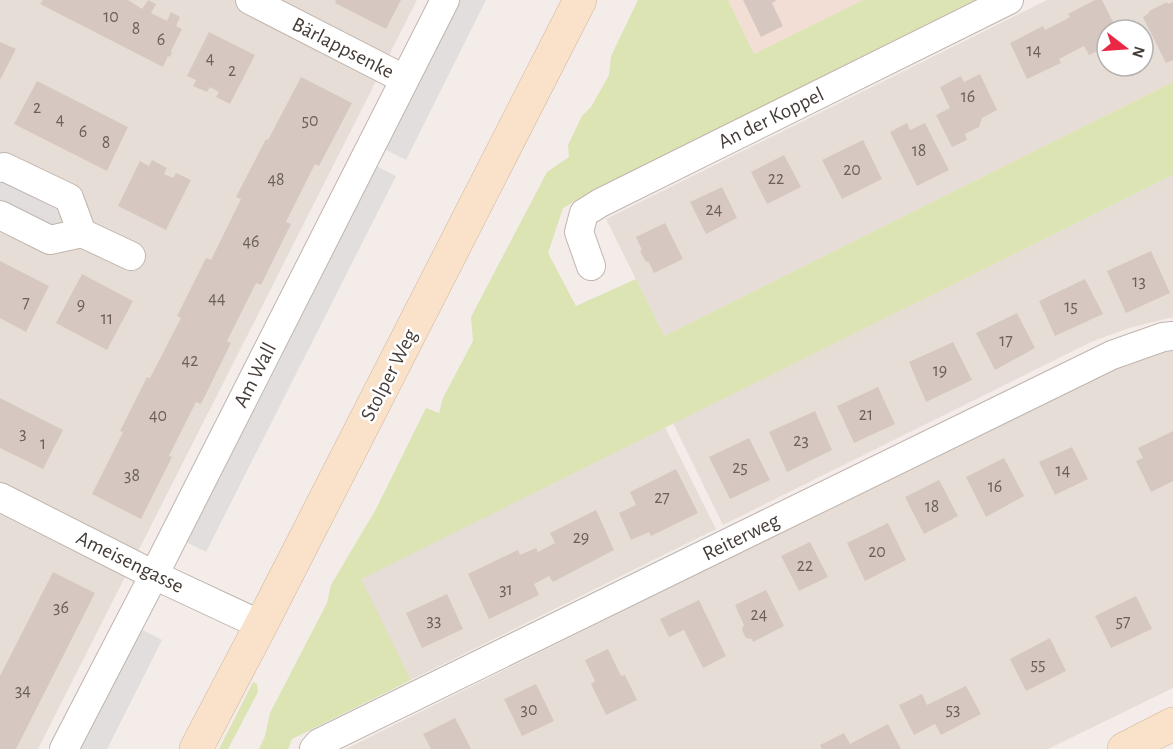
<svg xmlns="http://www.w3.org/2000/svg" width="1173" height="749" viewBox="0 0 1173 749" font-family="'Alegreya Sans',sans-serif">
<style>
.residential{fill:#e6ddd7;fill-rule:evenodd}
.commercial{fill:#f3ded5}
.green{fill:#dce4b4}
.parking{fill:#e1dedd}
.building{fill:#d6c8c1}
.lines{fill:none;stroke-linecap:round;stroke-linejoin:round}
.street-casing{stroke:#c0b5ae;stroke-width:30}
.secondary-casing{stroke:#d2b59d;stroke-width:34}
.street{stroke:#fff;stroke-width:28}
.secondary{stroke:#fae1ca;stroke-width:33}
.labels{text-anchor:middle;dominant-baseline:central;stroke-width:5;stroke-linejoin:round;paint-order:stroke}
.number-label{font-size:18px;fill:#6a5f5a}
.street-label{font-size:21px;fill:#463c37;stroke:#fff}
</style>
<rect width="100%" height="100%" fill="#f3ece8"/>
<path class="residential" d="M0,0H417L38,749H0Z
M1047,0H1173V82L664,336L606,219ZM1107,30H1143V66H1107Z
M1173,175V317L1129,328L1091,342L723,525L673,423Z
M1173,350V688L1048,749H346L1091,378L1148,356Z
M665,427L716,529L411,680L360,579Z"/>
<path class="commercial" d="M728,0H863L754,54Z"/>
<path class="green" d="M638,0H728L754,54L863,0H976L590,192L563,208L548,253L576,306L636,279L664,336L1173,82V175L361,579L411,680L292,739L288,749H259L265,736L270,713L327,603L331,585L376,509L426,408L439,413L443,398L473,341L471,317L547,172L569,157L568,145L582,116L591,107L609,75L611,56Z
M253,682L257,684L258,692L228,749H219Z"/>
<path class="parking" d="M458,0H486L406,160L384,149Z
M374,165L396,176L206,552L184,541Z
M0,178L63,210L55,227L0,199Z
M139,628L162,640L107,749H79Z"/>
<path class="building" d="M43,0H128L142,9L148,0L156,4L151,13L167,21L171,12L180,17L176,26L182,29L171,51L172,52L170,57L168,56L163,67L40,4Z
M336,0H401L386,29L335,3Z
M743,0H777L772,3L783,26L761,37Z
M1095,0H1102L1117,30H1107V41L1104,43L1106,47L1089,55L1084,46L1059,59L1061,63L1027,79L1010,43L1043,26L1045,30L1059,23L1070,17L1068,14Z
M1167,2L1168,4L1173,2V60L1166,63L1143,17L1149,13V11Z
M209,32L255,55L230,104L216,97L219,92L210,87L207,92L193,86L196,80L187,76Z
M0,42L16,49L0,80Z
M980,74L997,110L982,118L979,127L965,134L967,140L952,147L936,115L950,108L940,87L961,76L964,82Z
M301,77L352,103L319,166L315,164L286,222L291,224L261,285L256,283L227,341L231,343L201,404L196,402L169,456L172,457L141,519L92,494L123,432L120,431L147,377L150,378L181,318L177,316L206,258L211,260L241,199L236,197L266,139L268,140Z
M37,81L128,127L107,171L14,124Z
M907,123L910,130L925,123L949,170L917,186L890,132Z
M863,140L882,179L842,199L822,160Z
M784,155L801,187L767,204L751,172Z
M152,160L167,168L164,174L173,178L176,173L191,180L166,230L118,206L140,161L149,166Z
M722,187L737,218L706,234L690,202Z
M665,223L683,259L654,273L648,261L646,262L640,251L642,250L636,237Z
M1151,251L1170,293L1126,313L1107,271Z
M0,261L49,286L26,332L0,318Z
M82,274L133,301L107,350L56,323Z
M1085,279L1103,314L1055,336L1039,301Z
M1017,313L1035,348L995,370L976,333Z
M953,342L972,380L926,402L909,362Z
M878,387L895,424L854,443L837,406Z
M0,398L63,430L43,469L0,448Z
M815,411L832,450L787,472L769,432Z
M1173,431V481L1151,492L1136,461L1143,458L1138,448Z
M749,438L770,480L730,499L709,457Z
M1072,447L1088,479L1055,495L1039,462Z
M1004,458L1024,496L986,517L966,477Z
M676,469L698,513L651,536L649,532L631,540L619,513L636,505L630,492Z
M939,480L958,516L924,534L905,497Z
M596,510L614,550L553,582L549,576L534,584L539,595L489,619L468,574L518,550L520,555L536,548L538,552L555,543L550,533Z
M888,523L906,560L865,581L847,543Z
M810,542L828,577L799,591L781,556Z
M53,572L95,593L16,749H0V676Z
M766,590L784,626L753,642L752,639L746,638L742,630L744,625L735,605Z
M447,594L463,629L422,648L406,613Z
M1136,596L1152,629L1111,648L1095,616Z
M699,600L726,656L703,668L684,630L669,637L660,619Z
M1050,638L1066,671L1026,691L1010,659Z
M608,649L621,676L625,675L637,700L606,715L591,684L595,681L585,660Z
M536,684L554,721L522,736L504,699Z
M966,686L981,714L941,735L935,724L914,735L899,705L922,694L927,705Z
M455,718L471,749H431L423,734Z
M888,724L901,749H822L820,745L844,733L850,744Z"/>
<g class="lines">
<g class="street-casing">
<path id="street" d="M250,0L404,79
M0,168L4,167L69,198L82,233
M0,215L50,240L82,233L131,256
M591,266L579,232L584,213L600,203L1009,0
M0,497L154,575L261,625
M64,749L154,575L445,0
M314,749L319,743L1112,355L1163,337L1173,336"/>
</g>
<g class="secondary-casing">
<path id="secondary" d="M196,749L261,625L580,0
M1124,749L1173,724"/>
</g>
<use href="#street" class="street"/>
<use href="#secondary" class="secondary"/>
</g>
<g class="labels">
<g class="number-label">
<text x="111" y="17">10</text>
<text x="136" y="29">8</text>
<text x="161" y="40">6</text>
<text x="1034" y="51">14</text>
<text x="210" y="59">4</text>
<text x="232" y="71">2</text>
<text x="968" y="97">16</text>
<text x="37" y="108">2</text>
<text x="60" y="120">4</text>
<text x="310" y="121">50</text>
<text x="83" y="132">6</text>
<text x="106" y="143">8</text>
<text x="919" y="151">18</text>
<text x="852" y="170">20</text>
<text x="776" y="179">22</text>
<text x="276" y="180">48</text>
<text x="714" y="210">24</text>
<text x="251" y="242">46</text>
<text x="1139" y="282">13</text>
<text x="217" y="299">44</text>
<text x="26" y="303">7</text>
<text x="81" y="305">9</text>
<text x="1071" y="307">15</text>
<text x="107" y="319">11</text>
<text x="1006" y="341">17</text>
<text x="190" y="361">42</text>
<text x="940" y="371">19</text>
<text x="866" y="415">21</text>
<text x="158" y="416">40</text>
<text x="23" y="434">3</text>
<text x="801" y="441">23</text>
<text x="43" y="444">1</text>
<text x="740" y="468">25</text>
<text x="1063" y="471">14</text>
<text x="132" y="476">38</text>
<text x="995" y="487">16</text>
<text x="662" y="498">27</text>
<text x="932" y="507">18</text>
<text x="581" y="538">29</text>
<text x="877" y="552">20</text>
<text x="805" y="566">22</text>
<text x="506" y="590">31</text>
<text x="61" y="608">36</text>
<text x="759" y="615">24</text>
<text x="434" y="621">33</text>
<text x="1123" y="622">57</text>
<text x="1038" y="665">55</text>
<text x="23" y="691">34</text>
<text x="529" y="710">30</text>
<text x="953" y="710">53</text>
</g>
<g class="street-label">
<text transform="translate(343 48) rotate(27)">Bärlappsenke</text>
<text transform="translate(771 118) rotate(-26)">An der Koppel</text>
<text transform="translate(255 375) rotate(-63)">Am Wall</text>
<text transform="translate(389 375) rotate(-63)">Stolper Weg</text>
<text transform="translate(741 537) rotate(-26)">Reiterweg</text>
<text transform="translate(130 562) rotate(26)">Ameisengasse</text>
</g>
</g>
<g transform="translate(1125 48) rotate(107)"><circle r="28" fill="#ffffff" stroke="#b5b1af" stroke-width="1.5"/>
<path d="M0-4.5L10 22L0 15L-10 22Z" fill="#ea2843"/>
<text y="-9" font-size="16" font-weight="bold" text-anchor="middle" fill="#463c37">N</text>
</g>
</svg>
